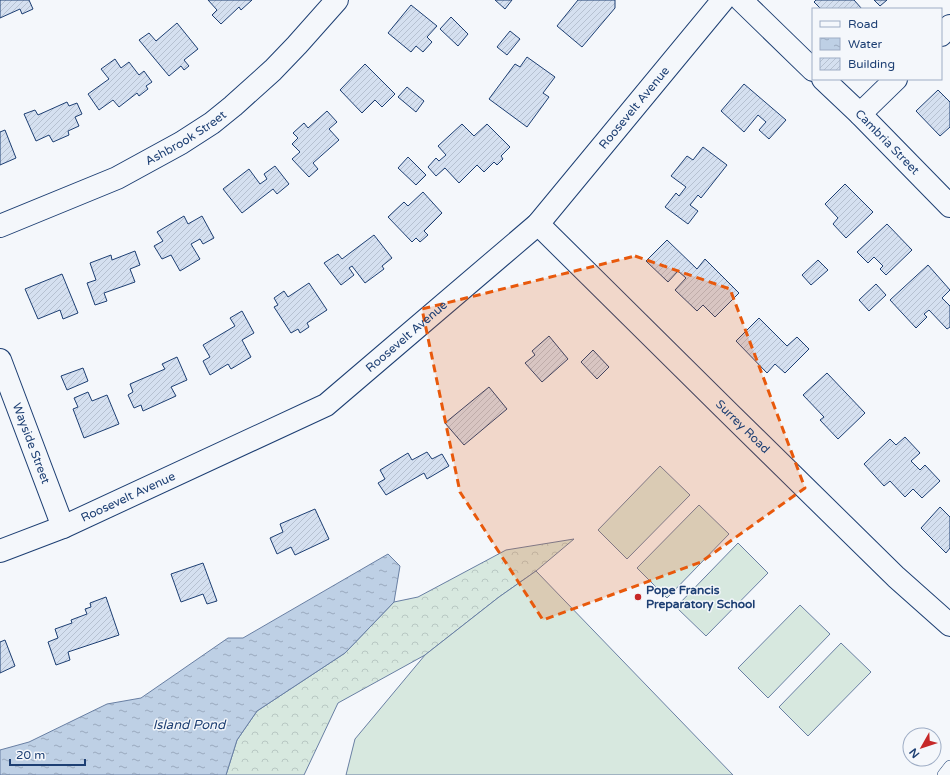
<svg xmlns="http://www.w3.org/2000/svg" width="950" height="775" viewBox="0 0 950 775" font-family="'Varela Round',sans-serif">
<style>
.forest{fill:url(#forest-crowns);stroke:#687fa3}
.pitch{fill:#d7e8df;stroke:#687fa3}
.water{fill:url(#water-ripples);stroke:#687fa3}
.building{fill:url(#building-hatch);stroke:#1d3f73}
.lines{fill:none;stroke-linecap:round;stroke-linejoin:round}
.service-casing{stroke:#1d3f73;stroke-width:12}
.minor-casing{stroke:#1d3f73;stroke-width:24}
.tertiary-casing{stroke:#1d3f73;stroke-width:24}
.service{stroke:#f4f7fb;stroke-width:11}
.minor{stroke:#f4f7fb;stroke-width:22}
.tertiary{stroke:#f4f7fb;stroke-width:22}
.marked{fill:#e8590c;fill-opacity:0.2;stroke:#e8590c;stroke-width:3;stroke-dasharray:8 5;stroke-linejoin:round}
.poi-dot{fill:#c62828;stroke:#f4f7fb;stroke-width:1.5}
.labels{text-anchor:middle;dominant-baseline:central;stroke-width:3;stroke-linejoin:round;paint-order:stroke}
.street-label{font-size:12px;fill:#1d3f73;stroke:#f4f7fb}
.poi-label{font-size:12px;font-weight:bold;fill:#1d3f73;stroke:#f4f7fb;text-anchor:start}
.water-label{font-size:13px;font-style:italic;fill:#1d3f73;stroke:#f4f7fb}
</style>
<defs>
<pattern id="forest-crowns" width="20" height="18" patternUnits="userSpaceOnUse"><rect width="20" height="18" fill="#d7e8df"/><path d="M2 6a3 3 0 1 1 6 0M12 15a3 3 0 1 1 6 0" fill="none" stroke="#b8c8c3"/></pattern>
<pattern id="water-ripples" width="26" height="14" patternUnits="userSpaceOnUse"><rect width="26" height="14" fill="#bed0e5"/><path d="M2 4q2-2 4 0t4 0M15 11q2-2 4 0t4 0" fill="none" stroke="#9aaabe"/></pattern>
<pattern id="building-hatch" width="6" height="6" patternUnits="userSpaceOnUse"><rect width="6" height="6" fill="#d5e0f0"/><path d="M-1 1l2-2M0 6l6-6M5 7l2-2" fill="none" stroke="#b6c1d1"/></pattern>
</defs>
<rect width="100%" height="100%" fill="#f4f7fb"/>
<path class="forest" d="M574,539L536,571L499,597L425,655L338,703L304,775H226L237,740L257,711L345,653L394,602L418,597L506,550Z"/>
<path class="pitch" d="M660,466L690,495L627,559L598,530Z
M699,505L729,534L667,598L637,568Z
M738,543L768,573L706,636L676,607Z
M536,571L733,775H346L355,739L425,655L499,597Z
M800,605L830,634L768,698L738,668Z
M841,643L871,672L808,736L779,707Z"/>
<path class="water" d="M388,554L400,566L394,602L345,653L257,711L237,740L226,775H0V750L29,742L107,704L141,698L228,638H243Z"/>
<path class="building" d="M0,0H29L33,9L22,14L20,9L0,18Z
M208,0H252L241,10L239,7L221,24L212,15L217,10Z
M495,0H512L505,9Z
M578,0H615V8L582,47L557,26Z
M816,0H854L862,9H821L814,2Z
M874,0H887L880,6Z
M411,5L437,26L427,37L432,42L423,52L416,46L411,52L388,33Z
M451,17L468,34L458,46L440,29Z
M177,23L198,49L184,60L189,66L184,70L181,66L169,76L139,40L149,33L156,41Z
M510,31L520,39L507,55L497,47Z
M527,57L555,77L543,93L549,97L527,127L489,99L515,64L520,67Z
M115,59L121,68L129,62L139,75L144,71L152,82L146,86L148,89L139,96L137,93L119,107L113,100L99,110L88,94L109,79L101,69Z
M365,64L395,94L382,107L375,100L362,113L340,90Z
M744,84L786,120L769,139L759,130L766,122L758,115L744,132L721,111Z
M407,87L424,101L416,112L398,97Z
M938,90L950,102V127L940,136L916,111Z
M67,102L69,106L77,103L82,114L75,117L79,126L68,131L69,135L53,142L49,135L36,141L24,114L35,110L38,115Z
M327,111L337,122L329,129L339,140L313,163L318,169L309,177L292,159L300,152L292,144L298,138L293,133L304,123L308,128Z
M462,124L474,136L487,124L510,147L501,156L503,159L497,165L494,162L484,172L477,165L459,183L445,168L436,176L428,167L436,158L439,161L446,155L438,146Z
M5,130L16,158L0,165V132Z
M703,147L727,165L701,198L698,195L690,205L698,211L688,224L665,207L676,193L679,196L686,187L671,176L687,156L693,160Z
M408,157L426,175L416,185L398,168Z
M275,166L289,184L277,194L273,189L242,213L223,189L249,169L260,184L267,179L264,174Z
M845,184L873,212L846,238L833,224L838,218L825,204Z
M423,192L442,213L424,231L428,235L420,242L416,238L412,242L388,217L404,202L408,206Z
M184,216L188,224L202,216L214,238L203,244L200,239L191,244L200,259L180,271L171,255L162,259L154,246L163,241L157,232Z
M887,224L912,250L886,275L880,269L883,266L874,257L868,263L857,252Z
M374,235L392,258L382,266L384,269L365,283L352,266L349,268L354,275L341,285L324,263L338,254L342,259Z
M667,240L697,269L705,259L739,293L715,317L703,305L697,311L675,290L686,278L678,271L668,282L646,261Z
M135,251L140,265L130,269L135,282L104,293L107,301L95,305L87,283L96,280L90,263L111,255L112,260Z
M818,260L828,270L811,285L802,275Z
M928,265L950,290L942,298L950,306V327L947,329L929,310L924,314L927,317L916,328L890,300Z
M62,274L78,313L63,319L60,310L38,319L25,289Z
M309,283L327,310L307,323L309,327L300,333L298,329L291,333L274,307L278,305L274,298L284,291L288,297Z
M876,284L886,295L869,311L859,300Z
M242,311L254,333L242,340L251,357L231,369L228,364L210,375L203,361L210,357L203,345L235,326L230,318Z
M759,318L787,346L797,337L809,349L785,373L775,364L767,373L736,341Z
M549,336L568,359L542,382L525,363L535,355L532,351Z
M593,350L609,367L597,379L581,362Z
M177,357L187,380L171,387L176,396L143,411L141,405L134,408L128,395L133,392L130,384L165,369L162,364Z
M83,368L88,381L67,390L61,376Z
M827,373L865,413L838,439L820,420L824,417L803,395Z
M489,387L507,409L464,445L445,423Z
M88,392L92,401L107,395L119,424L84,438L73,409L78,407L74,398Z
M905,437L920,453L911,461L920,470L925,465L940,481L922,498L913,489L905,497L890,481L884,486L864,464L890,439L896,445Z
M427,452L432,459L442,454L449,466L427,479L424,473L386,495L378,483L385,479L380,470L408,453L412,460Z
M940,507L950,517V548L946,553L921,528Z
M315,509L329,539L295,555L291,547L277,554L270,538L283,532L280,524Z
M203,563L217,601L207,604L203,594L181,602L171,574Z
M106,597L119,635L68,652L70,660L56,665L48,642L58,638L55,629L72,623L71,620L87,614L85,609L91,607L90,603Z
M5,640L15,666L0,673V642Z"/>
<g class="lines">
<g class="service-casing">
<path id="service" d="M943,775L950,766"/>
</g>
<g class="minor-casing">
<g id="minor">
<path d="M741,0L813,70"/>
<path d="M941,35L950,26"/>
<path id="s1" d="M823,79L860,114L950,206"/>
<path d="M860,114L896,79"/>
<path id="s2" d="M538,224L730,414L896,577L950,625"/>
<path id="s3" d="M0,226L117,178L181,143L212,123L233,106L273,70L297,45L337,0"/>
<path id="s4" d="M0,360L63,527"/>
</g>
</g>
<g class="tertiary-casing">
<g id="tertiary">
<path id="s5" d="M0,551L63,527L326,405L538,224L723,0"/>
</g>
</g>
<use href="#service" class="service"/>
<use href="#minor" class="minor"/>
<use href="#tertiary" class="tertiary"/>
</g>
<path class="marked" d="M635,256L730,289L805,488L701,562L543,620L460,492L422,309Z"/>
<circle class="poi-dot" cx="638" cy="597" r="4"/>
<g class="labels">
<g class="street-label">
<text stroke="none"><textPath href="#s5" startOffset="787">Roosevelt Avenue</textPath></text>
<text stroke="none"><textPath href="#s3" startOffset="206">Ashbrook Street</textPath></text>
<text stroke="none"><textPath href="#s1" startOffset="90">Cambria Street</textPath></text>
<text stroke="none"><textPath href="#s5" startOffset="463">Roosevelt Avenue</textPath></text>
<text stroke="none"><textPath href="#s2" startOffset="288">Surrey Road</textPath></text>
<text stroke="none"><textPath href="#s4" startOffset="89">Wayside Street</textPath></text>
<text stroke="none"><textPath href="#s5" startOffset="139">Roosevelt Avenue</textPath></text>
</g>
<g class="poi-label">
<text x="646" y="590">Pope Francis<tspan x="646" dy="14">Preparatory School</tspan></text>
</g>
<g class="water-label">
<text x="189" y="725">Island Pond</text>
</g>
</g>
<rect x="812" y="8" width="130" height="72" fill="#f4f7fb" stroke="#9eadc5"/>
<rect x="820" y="21" width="20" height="6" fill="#f4f7fb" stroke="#9eadc5"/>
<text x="848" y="28" font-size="12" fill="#1d3f73">Road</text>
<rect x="820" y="38" width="20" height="12" fill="url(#water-ripples)" stroke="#9eadc5"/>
<text x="848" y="48" font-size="12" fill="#1d3f73">Water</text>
<rect x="820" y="58" width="20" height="12" fill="url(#building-hatch)" stroke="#9eadc5"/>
<text x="848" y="68" font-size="12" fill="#1d3f73">Building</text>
<g transform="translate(922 747) rotate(231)"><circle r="19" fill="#f4f7fb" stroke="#9eadc5"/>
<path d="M0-3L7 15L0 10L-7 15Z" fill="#c62828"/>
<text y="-6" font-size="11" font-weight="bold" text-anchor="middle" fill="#1d3f73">N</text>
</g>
<path d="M10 759v6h75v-6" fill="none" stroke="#1d3f73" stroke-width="2"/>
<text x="16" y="759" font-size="12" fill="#1d3f73" stroke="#f4f7fb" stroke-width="3" paint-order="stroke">20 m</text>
</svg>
